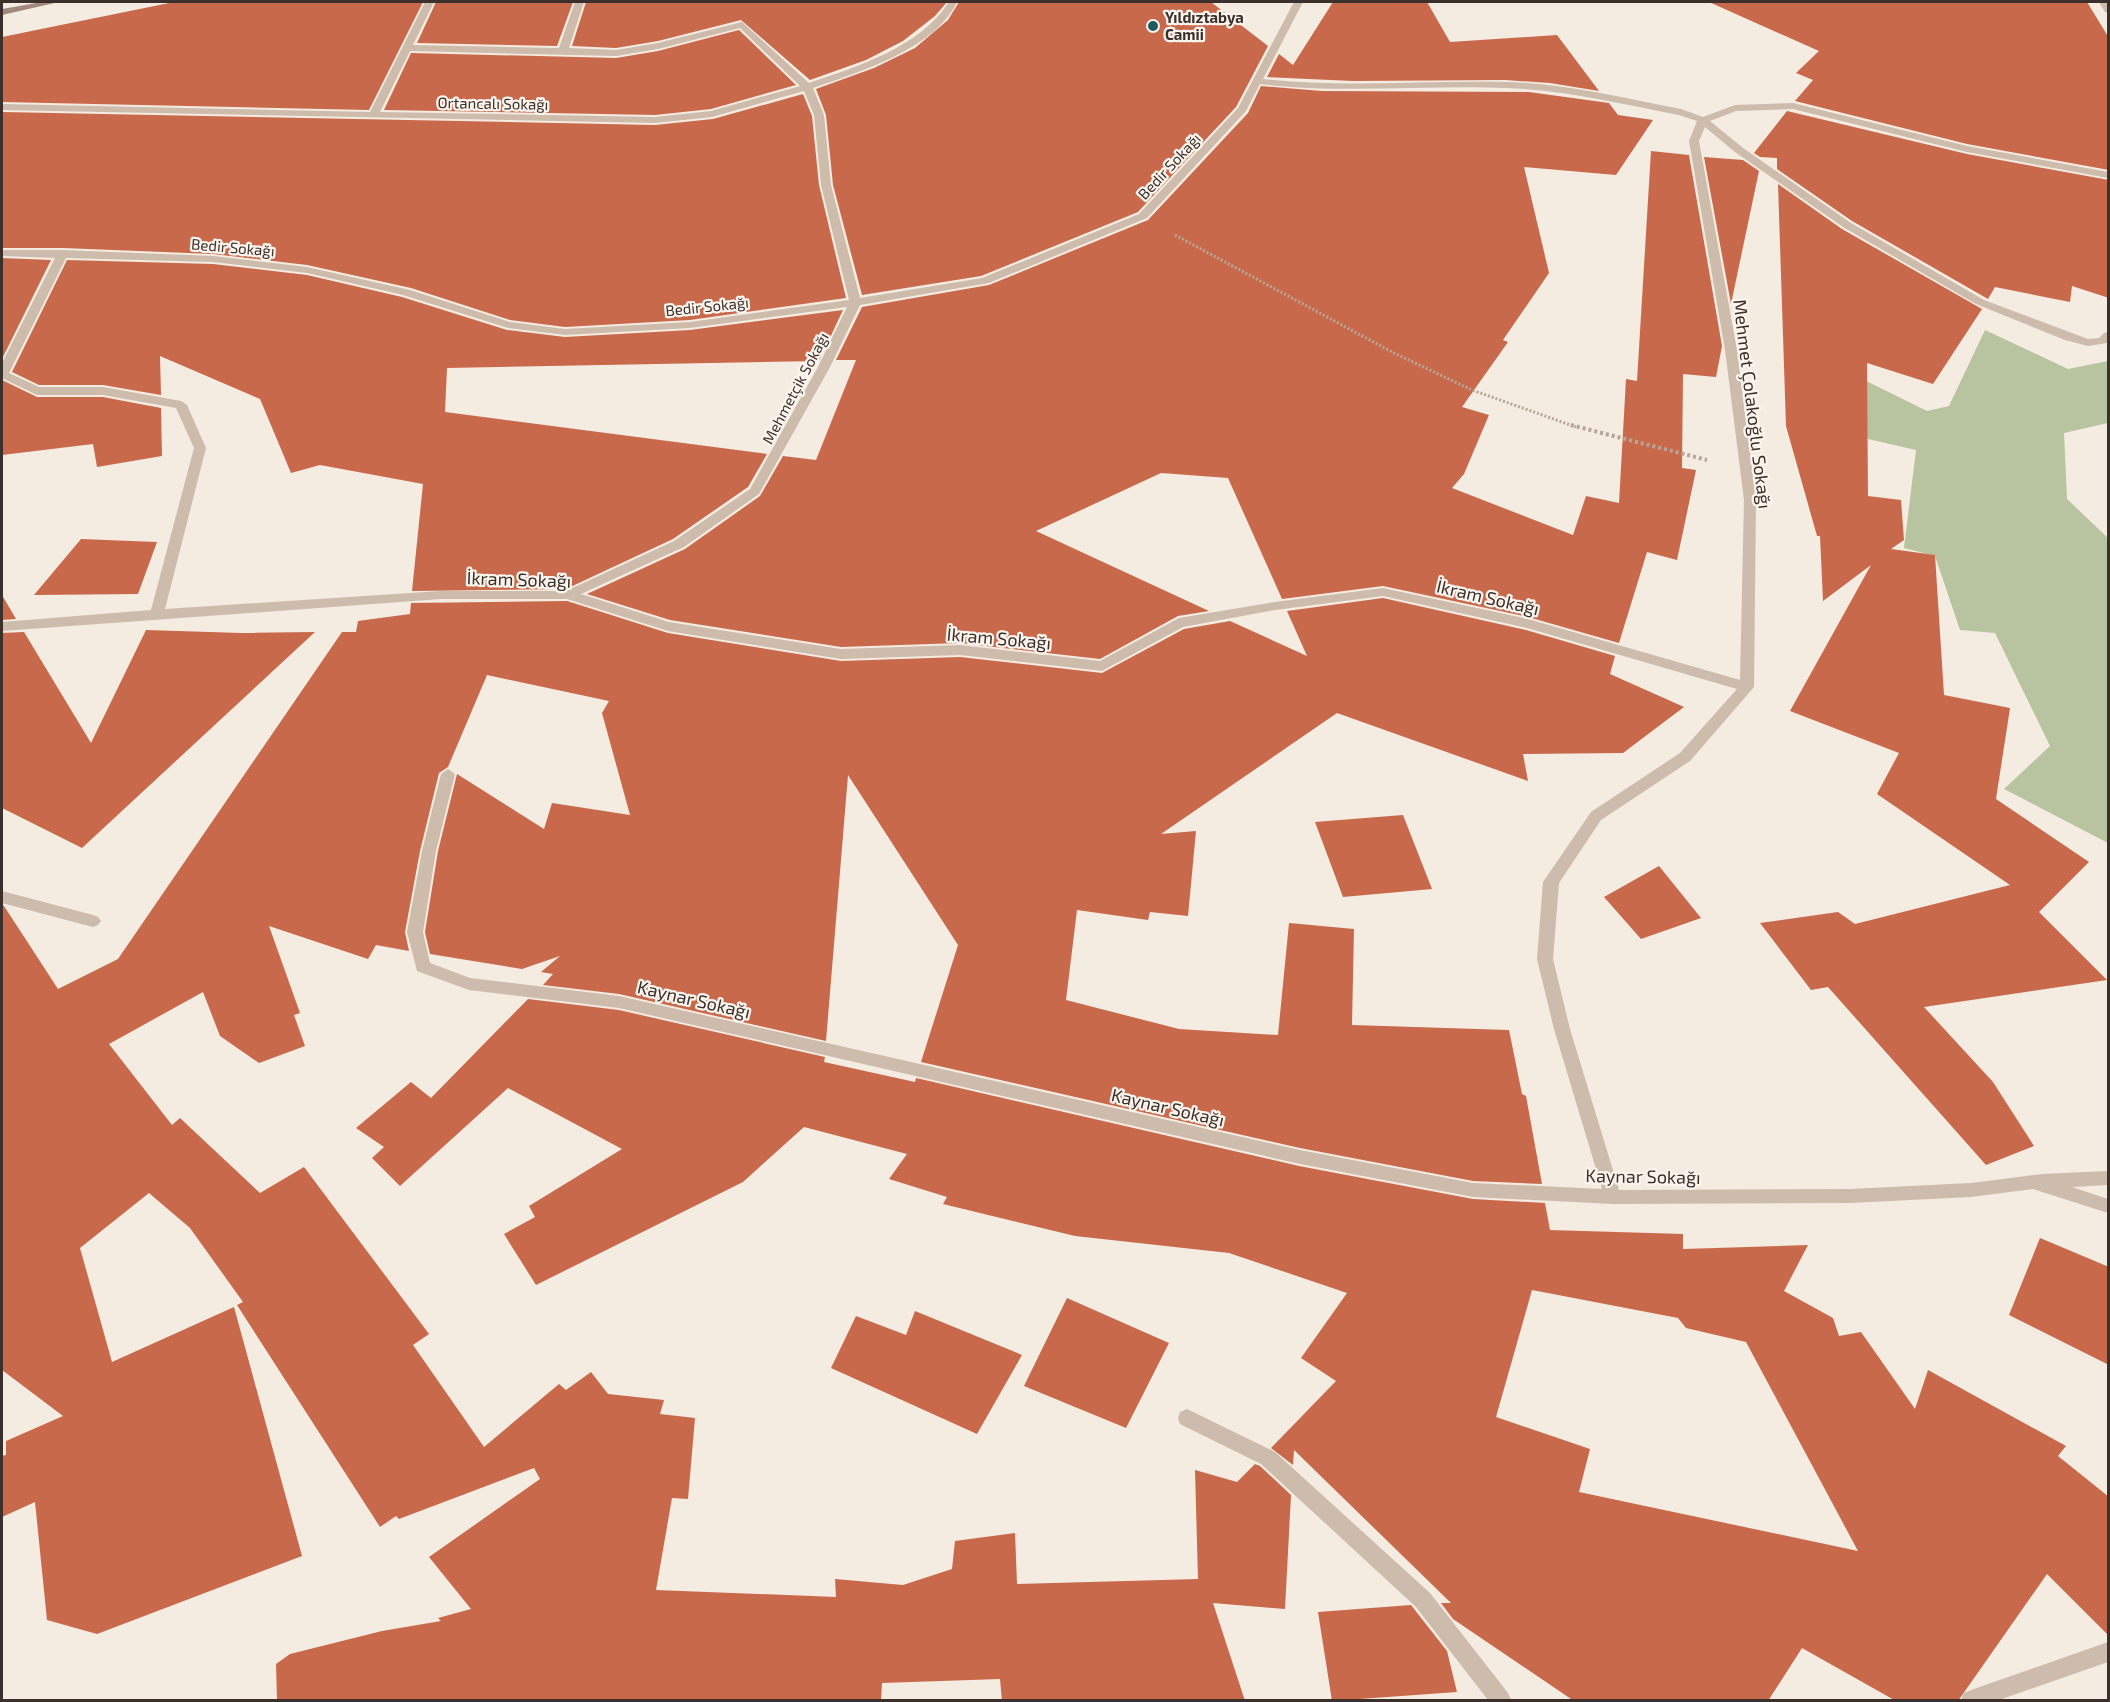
<svg xmlns="http://www.w3.org/2000/svg" width="2110" height="1702" viewBox="0 0 2110 1702" font-family="'Exo 2',sans-serif">
<style>
.green{fill:#b8c4a0}
.building{fill:#c8694b;fill-rule:evenodd}
.lines{fill:none;stroke-linecap:round;stroke-linejoin:round}
.path-far1{stroke:#b9a596;stroke-width:3;stroke-dasharray:2 2;stroke-linecap:butt}
.path{stroke:#b9a596;stroke-width:4;stroke-dasharray:3 3;stroke-linecap:butt}
.minor{fill:#cdbbac;fill-rule:evenodd}
.secondary{fill:#a18a7d;fill-rule:evenodd}
.poi-dot{fill:#1f5a5e;stroke:#fbf5ee;stroke-width:2}
.labels{text-anchor:middle;dominant-baseline:central;stroke-width:4.5;stroke-linejoin:round;paint-order:stroke}
.far-poi-label{font-size:15px;font-weight:bold;fill:#3b302b;stroke:#fbf5ee;text-anchor:start}
.far-street-label{font-size:15px;fill:#3b302b;stroke:#fbf5ee}
.street-label{font-size:18px;fill:#3b302b;stroke:#fbf5ee}
</style>
<rect width="100%" height="100%" fill="#f4ebe1"/>
<path class="green" d="M1985,330L2068,369L2108,361V423L2064,433L2067,499L2108,538V843L2004,789L2050,746L1995,633L1960,630L1935,556L1904,548L1916,450L1868,439L1854,375L1927,411L1949,406Z"/>
<path class="building" d="M174,2H423L369,110L2,102V37Z
M436,2H573L557,46L417,43Z
M586,2H947L935,16L903,41L866,60L810,80L741,20L658,41L616,48L572,46Z
M959,2H1211L1268,46L1236,107L1138,212L981,276L862,295L833,185L826,115L816,89L874,68L915,48L948,20Z
M1333,2H1427L1450,42L1557,35L1599,91L1550,83L1505,80L1353,81L1267,77L1279,54L1293,65Z
M1709,2H2087L2109,38V170L1967,144L1795,101L1813,80L1796,73L1819,51Z
M739,30L796,85L711,109L655,115L384,110L411,53L616,58L658,51Z
M1261,86L1322,91L1529,92L1609,103L1618,115L1653,120L1616,175L1524,167L1549,273L1503,340L1508,342L1462,407L1489,415L1464,474L1452,488L1573,535L1586,496L1619,503L1626,379L1637,381L1651,151L1689,155L1722,346L1716,377L1683,374L1682,468L1696,470L1677,560L1647,552L1619,643L1528,617L1383,586L1282,599L1228,478L1161,473L1036,531L1209,611L1178,616L1100,659L960,643L841,647L670,620L587,594L685,549L760,496L783,456L816,460L856,360H836L862,307L989,285L1148,220L1248,113Z
M803,94L812,116L819,185L846,298L690,320L565,327L510,320L411,288L307,265L213,254L63,248H2V112L655,125L713,119Z
M1787,111L1967,154L2109,180V298L2072,286L2070,302L1995,287L1988,299L1852,221L1777,169V158L1760,157L1754,153Z
M1704,157L1743,160L1759,171L1731,304Z
M1778,184L1842,229L1982,309L1933,384L1867,363L1868,496L1901,500L1904,540L1891,549L1935,555L1944,695L2010,708L1996,799L2089,862L2039,912L2107,980L1924,1007L1993,1082L2034,1146L1986,1165L1828,987L1811,990L1760,923L1838,912L1855,924L2010,885L1877,794L1899,753L1790,711L1871,565L1823,601L1820,536H1817L1786,426Z
M2,258L51,260L2,359Z
M67,260L213,264L307,275L402,297L507,330L565,337L690,330L843,310L819,361L447,368L445,412L767,454L748,487L673,539L566,589L412,591L423,484L320,465L291,473L260,399L160,356L161,395L103,385H39L12,372Z
M2,380L37,397H103L161,408L162,456L97,467L93,444L2,455Z
M81,539L157,542L138,594L34,595Z
M2,595L16,619L2,620Z
M1383,598L1526,630L1615,656L1610,674L1684,707L1623,753L1523,754L1528,781L1337,713L1161,834L1196,831L1188,916L1150,912L1148,920L1077,910L1066,1000L1179,1029L1278,1035L1289,923L1354,929L1352,1025L1509,1030L1522,1094L1526,1096L1542,1184L1473,1181L1300,1148L921,1062L958,945L848,775L826,1041L619,994L543,985L553,974L541,972L560,956L522,969L430,954L425,932L438,851L457,774L544,829L552,803L630,815L602,713L609,701L487,675L448,767L439,773L420,851L405,932L409,951L376,945L368,959L269,926L300,1013L294,1015L305,1046L259,1063L220,1036L203,992L109,1044L172,1125L180,1118L260,1193L304,1167L429,1334L413,1345L484,1447L559,1384L566,1390L591,1372L608,1394L664,1400L660,1414L695,1418L688,1499L672,1498L656,1590L836,1597L835,1579L903,1585L952,1569L955,1541L1015,1533L1017,1584L1198,1579L1195,1470L1237,1482L1255,1464L1260,1466L1291,1495L1285,1609L1213,1603L1245,1701H1002L1000,1679L882,1683L881,1701H277L276,1664L290,1654L382,1631L441,1621L438,1618L471,1609L429,1557L540,1479L534,1468L399,1519L396,1516L380,1527L237,1305L243,1302L190,1228L149,1193L80,1248L112,1362L234,1307L302,1556L97,1634L47,1620L35,1502L2,1517V1456L6,1455V1441L63,1416L2,1370V905L4,906L58,989L118,959L342,632H356L358,621L410,614L411,603L567,601L668,633L841,661L960,657L1102,673L1184,629L1230,621L1307,656L1287,611Z
M146,630L241,633L315,632L82,848L2,808V633L24,632L91,743Z
M1403,815L1432,889L1343,897L1315,822Z
M1659,866L1701,918L1641,939L1604,897Z
M528,999L619,1010L825,1057L824,1062L915,1082L916,1078L1299,1166L1473,1199L1545,1203L1550,1230L1683,1234V1249L1808,1245L1784,1291L1833,1318L1839,1336L1861,1332L1915,1409L1928,1370L2066,1446L2058,1456L2109,1497V1636L2047,1574L1958,1701H1896L1802,1648L1768,1701H1574L1453,1619L1441,1603H1451L1294,1450L1293,1465L1271,1448L1336,1381L1301,1358L1347,1293L1229,1253L1075,1236L943,1204L947,1197L889,1179L907,1154L804,1127L743,1182L536,1285L504,1234L535,1217L529,1206L622,1149L508,1088L400,1186L372,1158L384,1147L356,1128L411,1082L431,1098ZM1532,1290L1678,1318L1686,1328L1746,1342L1858,1551L1579,1492L1590,1449L1496,1417Z
M2040,1238L2109,1267V1365L2009,1315Z
M1067,1298L1169,1343L1126,1428L1024,1386Z
M915,1311L1022,1355L977,1434L831,1368L856,1316L906,1335Z
M1411,1605L1447,1651L1457,1692L1332,1701L1318,1612Z"/>
<g class="lines">
<path class="path-far1" d="M1175,235L1392,352L1472,390L1576,427"/>
<path class="path" d="M1571,425L1707,460"/>
<path class="minor" d="M425,2H434L413,45L559,48L575,2H584L569,48L616,50L658,43L742,22L809,83C858,66 919,48 949,2H957C935,49 859,72 813,88L824,115L831,185L860,298L982,278L1139,214L1238,108L1294,2H1303L1263,79C1343,88 1424,80 1505,82C1564,83 1623,98 1681,109L1703,117L1735,105L1793,103L1967,146L2108,172V178L1967,152L1793,109L1736,111L1710,121L1743,148L1851,223L1984,300L2088,339L2099,338L2104,333L2108,332L2107,343L2088,346L2065,340L1976,304L1843,227L1735,152L1705,127L1699,141L1737,350L1756,500L1754,687L1690,761L1601,820L1559,883L1553,959L1570,1029L1619,1190L1850,1189L1971,1183L2042,1174L2108,1171V1185L2072,1187L2108,1199V1213L2033,1189L1971,1197L1850,1203L1613,1204L1473,1197L1300,1164L619,1008L469,990L417,971L407,932L422,851L441,774L448,769L455,774L436,851L423,932L430,963L470,978L619,996L1300,1150L1473,1183L1602,1189L1554,1029L1537,959L1543,882L1591,812L1680,753L1737,689L1527,628L1383,596L1275,610L1183,627L1102,671L960,655L841,659L668,631L567,599H441L2,631V622L151,610L194,448L176,408L103,395H37L2,378V363L55,258L2,256V250H63L213,256L307,267L410,290L510,322L565,329L690,322L849,300L821,185L814,115L804,91L712,117L655,123L2,110V104L370,112ZM740,28L800,86L711,111L655,117L380,112L410,51L616,56L658,49ZM1260,84C1342,94 1425,85 1507,88C1565,90 1622,104 1679,115L1697,121L1689,141L1725,350L1744,500L1740,680L1528,619L1383,588L1275,602L1179,618L1100,661L960,645L841,649L669,622L581,594L684,547L759,494L830,367L860,305L989,283L1147,218L1246,111ZM66,258L213,262L307,273L403,295L508,328L565,335L690,328L847,307L818,367L750,489L674,541L566,591H441L165,609L206,448L187,405L181,401L103,387H39L9,373Z
M2099,2H2107L2108,13L2105,12Z
M2,891L93,915L98,917L101,921L98,925L93,927L2,903Z
M1187,1409L1275,1452L1430,1593L1508,1693L1511,1700H1488L1416,1607L1261,1464L1180,1424L1178,1418L1180,1412Z
M2108,1642V1662L1999,1700H1961L1964,1693L1971,1690Z"/>
<path class="secondary" d="M42,2H59L2,15V9Z"/>
</g>
<circle class="poi-dot" cx="1153" cy="26" r="6"/>
<g class="labels">
<g class="far-poi-label">
<text x="1165" y="17">Yıldıztabya<tspan x="1165" dy="17">Camii</tspan></text>
</g>
<g class="far-street-label">
<text transform="translate(493 103) rotate(1)">Ortancalı Sokağı</text>
<text transform="translate(1169 166) rotate(-47)">Bedir Sokağı</text>
<text transform="translate(233 247) rotate(5)">Bedir Sokağı</text>
<text transform="translate(707 306) rotate(-6)">Bedir Sokağı</text>
<text transform="translate(795 388) rotate(-62)">Mehmetçik Sokağı</text>
</g>
<g class="street-label">
<text transform="translate(1753 404) rotate(83)">Mehmet Çolakoğlu Sokağı</text>
<text transform="translate(519 579) rotate(2)">İkram Sokağı</text>
<text transform="translate(1488 597) rotate(13)">İkram Sokağı</text>
<text transform="translate(999 638) rotate(5)">İkram Sokağı</text>
<text transform="translate(694 999) rotate(13)">Kaynar Sokağı</text>
<text transform="translate(1168 1107) rotate(13)">Kaynar Sokağı</text>
<text transform="translate(1643 1176) rotate(1)">Kaynar Sokağı</text>
</g>
</g>
<rect width="2110" height="1702" fill="none" stroke="#3b302b" stroke-width="6"/>
</svg>
